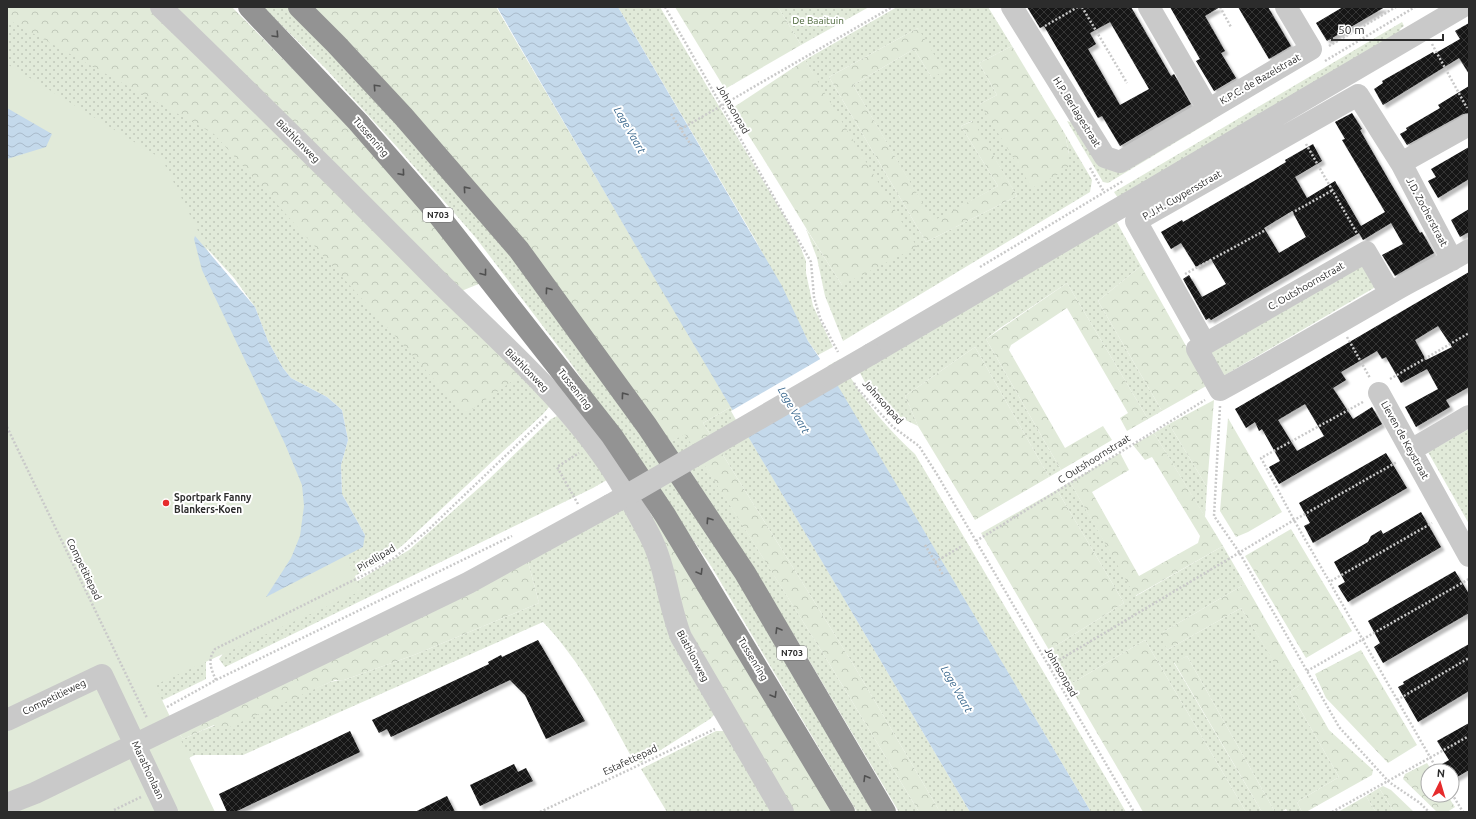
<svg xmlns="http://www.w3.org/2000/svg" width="1476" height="819" viewBox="0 0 1476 819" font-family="Ubuntu,sans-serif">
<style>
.grass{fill:url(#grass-dots);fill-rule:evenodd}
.forest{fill:url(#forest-crowns)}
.pitch{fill:#e1ead9}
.water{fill:url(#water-waves)}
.pier{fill:#fff}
.building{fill:url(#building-cross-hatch);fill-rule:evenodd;filter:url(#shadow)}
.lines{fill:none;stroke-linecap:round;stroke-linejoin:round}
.path{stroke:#c9c9c9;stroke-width:2.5;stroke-dasharray:2 2;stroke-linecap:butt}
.minor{stroke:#c9c9c9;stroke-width:22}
.highway{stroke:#939393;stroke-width:22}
.minor-bridge{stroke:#c9c9c9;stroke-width:22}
.oneway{stroke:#505050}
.poi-dot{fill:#e62b2c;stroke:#fff;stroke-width:1.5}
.labels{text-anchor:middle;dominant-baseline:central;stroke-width:4;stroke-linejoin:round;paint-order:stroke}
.shield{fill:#fff;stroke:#6b6b6b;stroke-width:1}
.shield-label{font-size:9px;font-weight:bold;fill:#2c2c2c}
.park-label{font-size:10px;fill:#4c673a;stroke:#fff}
.street-label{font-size:10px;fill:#2c2c2c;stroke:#fff}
.poi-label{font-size:10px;font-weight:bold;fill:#2c2c2c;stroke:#fff;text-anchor:start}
.water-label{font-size:11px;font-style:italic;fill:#3a688e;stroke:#fff}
</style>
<defs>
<pattern id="grass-dots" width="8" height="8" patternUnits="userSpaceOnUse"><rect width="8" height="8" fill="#e1ead9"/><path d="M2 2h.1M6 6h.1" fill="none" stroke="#c1c9ba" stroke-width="1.8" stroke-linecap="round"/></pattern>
<pattern id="forest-crowns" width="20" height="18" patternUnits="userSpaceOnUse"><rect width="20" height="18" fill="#e1ead9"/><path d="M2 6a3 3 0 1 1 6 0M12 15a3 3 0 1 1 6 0" fill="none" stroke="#c1c9ba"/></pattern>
<pattern id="water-waves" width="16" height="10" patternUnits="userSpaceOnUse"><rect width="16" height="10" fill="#c4d9eb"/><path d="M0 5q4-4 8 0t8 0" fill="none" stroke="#a9baca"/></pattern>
<pattern id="building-cross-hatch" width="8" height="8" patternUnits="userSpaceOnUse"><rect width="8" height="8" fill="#131313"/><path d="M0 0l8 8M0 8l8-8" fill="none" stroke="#363636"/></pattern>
<filter id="shadow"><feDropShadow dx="3.5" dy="3.5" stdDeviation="1" flood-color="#0004"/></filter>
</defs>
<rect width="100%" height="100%" fill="#fff"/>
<path class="grass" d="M7,7H154L548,399L549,407L543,414L404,544L383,561L206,655V679L130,716L118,692L365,535L342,494L341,465L348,440L342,410L327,397L291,378L283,368L268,341L255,307L234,278L161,198L7,108Z
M263,7H288L300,18L492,227L586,353L752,600L876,812H857L711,566L570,362L476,238L397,147L326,69Z
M618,7H660L796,236L806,261V273L813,306L833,347L818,355L808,341L755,239Z
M778,7H869L801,45Z
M897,7H988L1012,46L979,63L997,95L980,104L1069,154L1065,134L1092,180L1090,192L843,341L825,296L817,258L806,229L842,285L813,74L805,60ZM918,28L932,78L914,49L853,85L933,222L998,186L961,126L972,121L1017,196L926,242L829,77Z
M1402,22L1404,26L1400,29L1401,32L1118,198L1114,192Z
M1212,118L1213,120L1108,183L1103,182L1067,121L1076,124L1113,170Z
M1114,217L1141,266L1098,301L1162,411L1148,419L1067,283L1000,328L986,339L1061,470L1049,477L975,347L905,396L918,426L895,415L886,407L867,386L859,371Z
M1365,260L1379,285L1220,378L1206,353Z
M840,359C861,398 883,424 915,454L1126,812H1091L826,367Z
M731,407L970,812H940L853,664L703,423Z
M557,416L612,477L593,488L225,667L219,659L226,650L351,585L409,550L489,479L551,419Z
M1169,424L1207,487L1205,517L1154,433Z
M1469,429V524L1428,452Z
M685,433L824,655L919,812H899L797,640L691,472L669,443Z
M1070,482L1136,596L1223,546L1245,584L1163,632L1167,650L1241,608L1280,671L1292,666L1302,683L1290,692L1339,777L1297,802L1302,812H1288L1286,809L1281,812H1275L1187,656L1174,663L1262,812H1246L1145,640L1069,685L1049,650L1124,603L1057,490Z
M629,506L714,715L710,719L640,763L632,758C606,710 581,662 543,622L243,755H195L163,770L177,730L183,739C222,721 263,708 304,693C318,688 330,680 344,680L414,655L539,603L527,558Z
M716,731H728L776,812H667L641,769Z
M1379,788L1394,812H1376L1366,796Z"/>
<path class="forest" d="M7,7H151L524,373L465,414L214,134L7,19Z
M171,7H232L375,153L481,283L459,292Z
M313,7H496L731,407L703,423L853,664L940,812H919L824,655L685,434L669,443L450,155L366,60Z
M675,7H778L801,45L725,89Z
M918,28L944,71L932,78L914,49L853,85L933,221L998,186L961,126L973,121L1017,196L926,242L829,77Z
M1012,46L1065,134L1069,154L1068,167L1061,173L1032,188L980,104L997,95L979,63Z
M805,60L917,247L842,285C804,227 770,166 731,109Z
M1141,266L1208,385L1162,411L1098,301Z
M1067,283L1148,419L1127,431L1120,418L1128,413L1067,308L1011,345L1009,350L1065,448L1103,426L1112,440L1061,470L986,339Z
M975,347L1049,477L975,520L918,426L905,396Z
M1214,400L1207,487L1169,424Z
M1228,418L1282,512L1248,532L1236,537L1220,511Z
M1154,433L1223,546L1135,596L1070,482L1120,453L1129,470L1092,492L1139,576L1198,543L1200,536L1152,457L1145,460L1133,445Z
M1057,490L1124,603L1049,650L981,533Z
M642,502L661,528L833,812H790L686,624Z
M1291,529L1352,631L1306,658L1245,556Z
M527,558L539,603L414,655L344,680H335L221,731L214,725L183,739L177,730Z
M1245,584L1292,666L1280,672L1241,608L1167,650L1162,638L1163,632Z
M1145,640L1246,812H1143L1138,803L1069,685Z
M1361,650L1417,745L1388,763L1326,698L1315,674Z
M1187,656L1275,812H1262L1174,662Z
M1302,683L1329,730L1373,770L1372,775L1306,812H1302L1297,802L1339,777L1290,692Z
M1427,763L1432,771H1428V795H1447L1455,807L1447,812H1437L1403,779L1405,774Z
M1383,786L1391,790L1414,812H1394L1379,788Z
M1366,796L1376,812H1338Z"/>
<path class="pitch" d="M7,64L162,159L290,415L361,591L155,685L215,812H7Z"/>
<path class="water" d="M497,7H618L782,286L808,341L835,381L1091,812H970L658,284Z
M7,108L52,134L46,147L7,159Z
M195,236L255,307L268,341L283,368L291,378L327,397L342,410L348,440L341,465L342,494L365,535L363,547L266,597L291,558L300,536L304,506L302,485L285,444L202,270L194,239Z"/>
<path class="pier" d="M822,358L838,382L745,436L731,411Z"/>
<path class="building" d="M1027,7H1131L1171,76L1174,74L1191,104L1120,146L1102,116L1098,118L1044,26L1040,28ZM1110,22L1149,89L1120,105L1088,49L1096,44L1090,33Z
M1170,7H1220L1205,16L1225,51L1221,53L1236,78L1214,91L1196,61L1200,59Z
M1238,7H1268L1291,46L1269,59Z
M1343,7H1385L1327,41L1316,23Z
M1469,23V74L1459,58L1383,105L1374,89L1383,83L1382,81L1433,52L1434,54L1460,39L1455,31Z
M1469,86V113L1463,114L1407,145L1400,134L1407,130L1406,128L1440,108L1438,105Z
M1352,113L1362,129L1360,130L1390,182L1420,233L1422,232L1434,253L1395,276L1382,255L1403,244L1391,223L1363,240L1359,233L1211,320L1209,318L1206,320L1183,279L1189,275L1202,297L1226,284L1211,259L1196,267L1181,243L1171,249L1161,232L1182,220L1183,222L1266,174L1286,162L1285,160L1313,144L1322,161L1295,177L1307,198L1335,181L1361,226L1385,212L1342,140L1345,139L1335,122ZM1292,211L1306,237L1279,253L1264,228Z
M1469,147V179L1438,198L1428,181L1436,177L1431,169Z
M1469,209V232L1460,237L1451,220Z
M1469,272V387L1446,400L1450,407L1416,427L1405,407L1438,389L1427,369L1401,383L1386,357L1382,359L1377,351L1341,372L1346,380L1333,388L1353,419L1372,407L1382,424L1279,484L1269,467L1280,461L1262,429L1259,431L1255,422L1246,428L1235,409ZM1438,326L1452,347L1426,360L1415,340ZM1305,404L1324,436L1297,451L1278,420Z
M1386,453L1407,488L1313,543L1304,526L1310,523L1299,503Z
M1421,512L1441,547L1348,602L1338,586L1345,582L1334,562L1368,542L1371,536L1381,530L1383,534Z
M1455,571L1469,594V613L1383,663L1374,647L1380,643L1368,621Z
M538,640L585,721L546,739L525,695L510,680L391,737L387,729L379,733L372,720L489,664L488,662L501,655L502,657Z
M1469,644V691L1418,722L1398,687L1404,684L1403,682Z
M1469,723V770L1452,780V771H1430L1449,760L1437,741Z
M350,731L360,752L235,812H227L219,794Z
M514,764L518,772L526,768L533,781L480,806L470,785Z
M447,796L455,812H415Z"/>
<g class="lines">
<path class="path" d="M665,7L811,262L814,297L820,318L838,352
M1082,7L1127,83
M1220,7L1231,27
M1045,26L1078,7
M1432,44L1467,108
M1329,46L1396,7
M1325,61L1415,7
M671,114L691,145
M681,129L892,7
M1306,144L1359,237
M1090,168L1104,192
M1288,215L1333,190
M980,267L1123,181
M1185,274L1273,226
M1347,337L1370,378
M1390,379L1469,333
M854,383L857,388L893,427L919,446L938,476L1134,812
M1363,402L1261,458L1294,520L1438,771
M1220,406L1214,516L1239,552L1339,727L1389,782L1420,803L1429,812
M7,427L147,718
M578,504L557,467L579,453
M976,541L1205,400
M925,545L943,575
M935,562L962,546
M1331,581L1432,523
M1049,666L1289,523L1397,462
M1307,671L1469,579
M216,680C211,669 207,660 215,649L372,571L394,558L427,531L547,416
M1397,700L1469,658
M167,707L216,680L512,536
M1452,794L1463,812
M114,810L141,797
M540,812L715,729
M1332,812L1469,736"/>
<path class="minor" d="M161,7C252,95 342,184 431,274C490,333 560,393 607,462C623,485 636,510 649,534C666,566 668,604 681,637L783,812
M1012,7L1105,157L1120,162L1311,49L1286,7
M1149,7L1208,109
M1401,163L1469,125
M1452,260L1401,163L1358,95L1136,221L1205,344L1197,349L1220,390C1277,359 1333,326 1389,294C1415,278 1443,266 1469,250
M1205,344L1366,252L1390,293
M871,354L1462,7
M1379,393L1469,556
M1411,450L1469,416
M7,720L102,675L167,812
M7,804L35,793L468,583L610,505"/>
<path class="highway" d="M249,7L358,122L432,207L612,436L665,515L844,812
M299,7L336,44L403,116L519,250L647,426L745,573L885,812"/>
<path class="minor-bridge" d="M610,505L871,354"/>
</g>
<defs><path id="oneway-chevron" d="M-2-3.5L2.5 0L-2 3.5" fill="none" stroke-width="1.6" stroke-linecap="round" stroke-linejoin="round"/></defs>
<g class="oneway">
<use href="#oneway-chevron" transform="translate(276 35) rotate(47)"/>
<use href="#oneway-chevron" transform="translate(376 87) rotate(-133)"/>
<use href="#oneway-chevron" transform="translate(402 173) rotate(49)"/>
<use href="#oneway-chevron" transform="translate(466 189) rotate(-131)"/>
<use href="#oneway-chevron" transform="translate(484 273) rotate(52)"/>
<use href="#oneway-chevron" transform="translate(548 290) rotate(-126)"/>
<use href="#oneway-chevron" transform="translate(624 395) rotate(-126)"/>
<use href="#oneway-chevron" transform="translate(709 520) rotate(-124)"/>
<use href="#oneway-chevron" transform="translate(700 572) rotate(59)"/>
<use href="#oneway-chevron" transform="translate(778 630) rotate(-121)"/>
<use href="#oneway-chevron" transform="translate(774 695) rotate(59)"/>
<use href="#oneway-chevron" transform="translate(866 778) rotate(-121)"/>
</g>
<circle class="poi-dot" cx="166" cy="503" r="4"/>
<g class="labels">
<g class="shield">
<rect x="423" y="208" width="30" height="14" rx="3"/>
<rect x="777" y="646" width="30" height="14" rx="3"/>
</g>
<g class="shield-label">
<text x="438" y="215">N703</text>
<text x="792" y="653">N703</text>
</g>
<g class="park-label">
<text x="818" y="20">De Baaituin</text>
</g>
<g class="street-label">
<text transform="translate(1260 79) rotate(-30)">K.P.C. de Bazelstraat</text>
<text transform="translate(733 109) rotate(60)">Johnsonpad</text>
<text transform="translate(1077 112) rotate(58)">H.P. Berlagestraat</text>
<text transform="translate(371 137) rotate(49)">Tussenring</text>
<text transform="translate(298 141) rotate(45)">Biathlonweg</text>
<text transform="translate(1182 195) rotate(-30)">P.J.H. Cuypersstraat</text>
<text transform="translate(1427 212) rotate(62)">J.D. Zocherstraat</text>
<text transform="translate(1306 286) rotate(-30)">C. Outshoornstraat</text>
<text transform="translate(527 370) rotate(45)">Biathlonweg</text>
<text transform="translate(575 389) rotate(52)">Tussenring</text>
<text transform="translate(883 402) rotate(48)">Johnsonpad</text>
<text transform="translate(1405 440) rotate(61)">Lieven de Keystraat</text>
<text transform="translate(1094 459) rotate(-32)">C Outshoornstraat</text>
<text transform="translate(376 558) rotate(-31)">Pirellipad</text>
<text transform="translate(84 569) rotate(64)">Competitiepad</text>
<text transform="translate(693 656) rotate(62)">Biathlonweg</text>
<text transform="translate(753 659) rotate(59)">Tussenring</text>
<text transform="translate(1061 672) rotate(60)">Johnsonpad</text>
<text transform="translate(54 697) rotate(-26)">Competitieweg</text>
<text transform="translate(630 760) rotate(-25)">Estafettepad</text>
<text transform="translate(148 770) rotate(65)">Marathonlaan</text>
</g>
<g class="poi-label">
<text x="174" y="497">Sportpark Fanny<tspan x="174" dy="12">Blankers-Koen</tspan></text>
</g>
<g class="water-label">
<text transform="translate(630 130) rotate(60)">Lage Vaart</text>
<text transform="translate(794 410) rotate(60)">Lage Vaart</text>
<text transform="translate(957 689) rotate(60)">Lage Vaart</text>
</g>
</g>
<rect width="1476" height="819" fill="none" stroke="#2c2c2c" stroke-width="16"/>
<g transform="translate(1440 783) rotate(5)"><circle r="19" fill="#ffffff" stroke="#ababab"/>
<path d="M0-3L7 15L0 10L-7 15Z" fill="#e62b2c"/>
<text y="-6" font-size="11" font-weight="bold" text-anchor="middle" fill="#2c2c2c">N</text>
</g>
<path d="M1332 34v6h111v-6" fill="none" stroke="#2c2c2c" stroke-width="2"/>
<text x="1338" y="34" font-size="12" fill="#2c2c2c" stroke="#ffffff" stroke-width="3" paint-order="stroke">50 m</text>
</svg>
